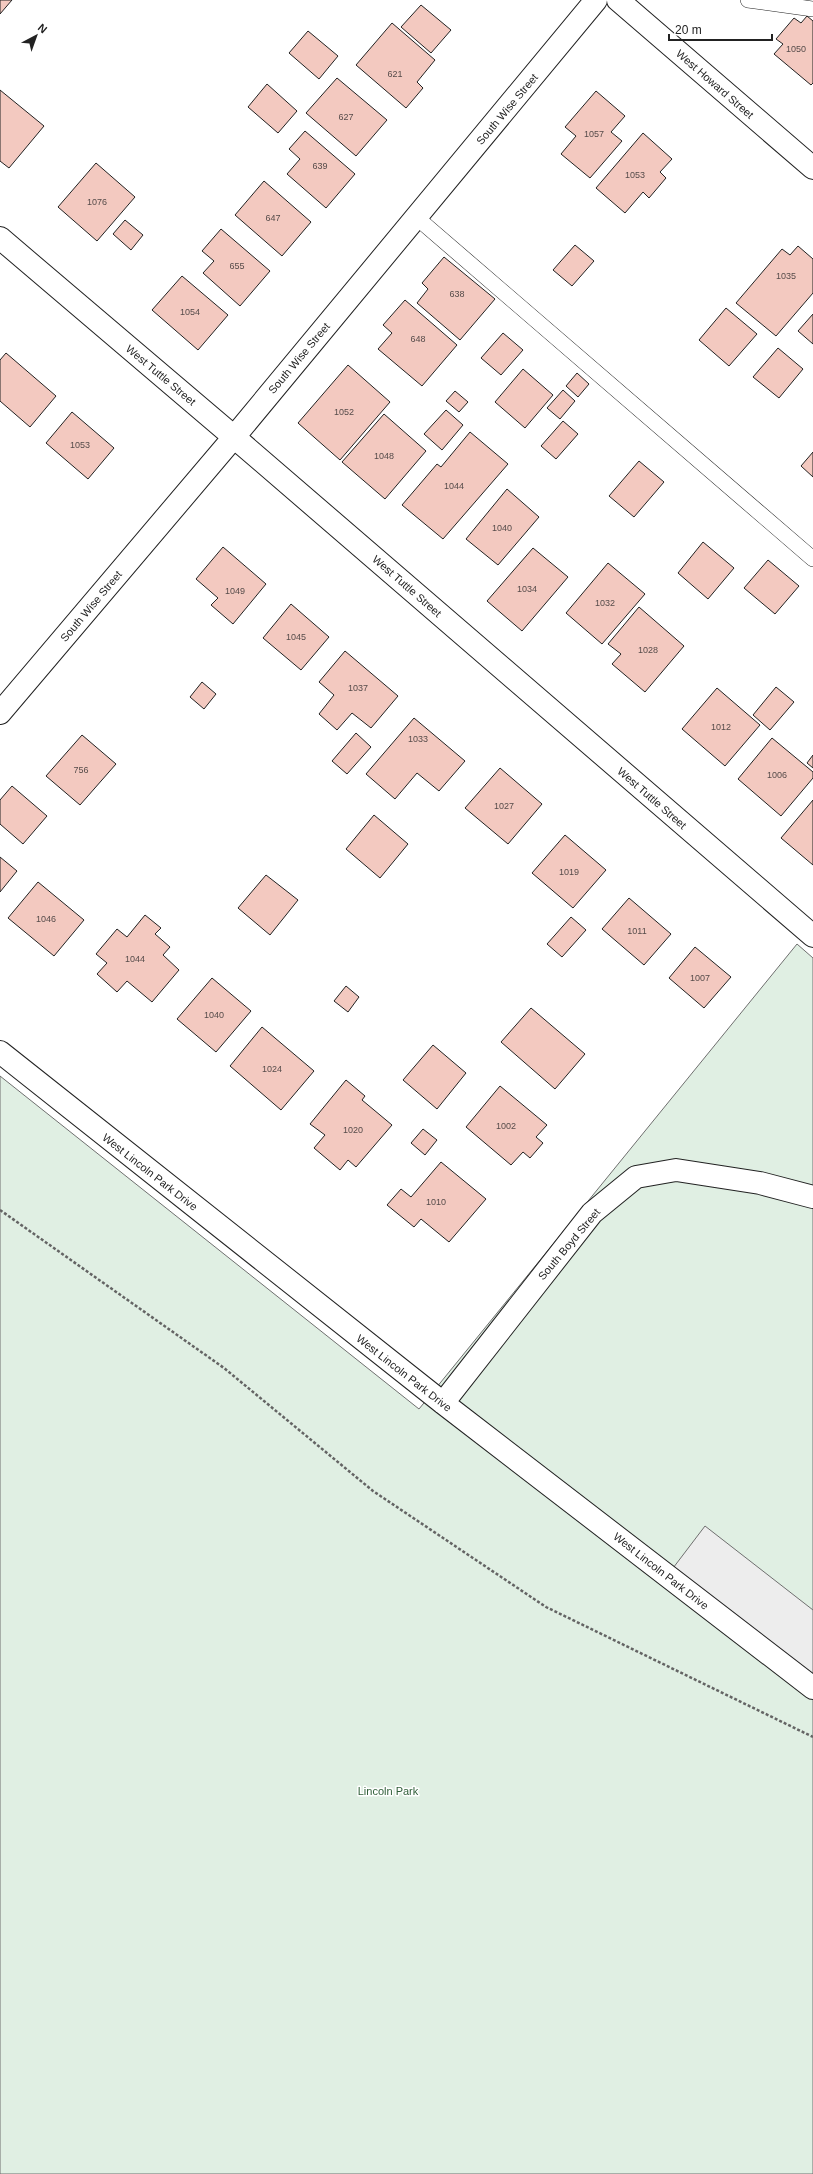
<svg xmlns="http://www.w3.org/2000/svg" width="813" height="2174" viewBox="0 0 813 2174" font-family="Arial,sans-serif">
<style>
.green{fill:#e0efe3;stroke:#6f6f6f}
.parking{fill:#ededed;stroke:#6f6f6f}
.building{fill:#f3c9c0;stroke:#222}
.lines{fill:none;stroke-linecap:round;stroke-linejoin:round}
.service-casing{stroke:#222;stroke-width:16}
.minor-casing{stroke:#222;stroke-width:24}
.path{stroke:#646464;stroke-width:2.5;stroke-dasharray:3 2;stroke-linecap:butt}
.service{stroke:#fff;stroke-width:15}
.minor{stroke:#fff;stroke-width:22}
.labels{text-anchor:middle;dominant-baseline:central;stroke-width:3;stroke-linejoin:round;paint-order:stroke}
.number-label{font-size:9px;fill:#564c4a}
.street-label{font-size:11px;fill:#222;stroke:#fff}
.park-label{font-size:11px;fill:#2f5e38;stroke:#fff}
</style>
<rect width="100%" height="100%" fill="#fff"/>
<path class="green" d="M797,944L813,958V2174H0V1076L419,1409Z"/>
<path class="parking" d="M705,1526L813,1610V1688L667,1576Z"/>
<path class="building" d="M0,0H12L0,14Z
M421,5L451,30L431,53L401,27Z
M807,16L813,21V83L811,85L774,54L783,44L776,39L794,18L801,23Z
M392,23L435,60L417,82L423,88L406,108L356,65Z
M308,31L338,56L319,79L289,53Z
M337,78L387,120L356,156L306,113Z
M267,84L297,111L278,133L248,107Z
M0,90L44,126L9,168L0,161Z
M596,91L625,116L611,132L622,141L590,178L561,154L576,136L565,127Z
M305,131L355,174L326,208L287,174L300,159L289,149Z
M643,133L672,159L660,172L666,178L649,198L643,192L625,213L596,188Z
M96,163L135,197L97,241L58,207Z
M264,181L311,222L282,256L235,215Z
M125,220L143,235L131,250L113,234Z
M221,229L270,271L240,306L203,273L214,261L202,251Z
M575,245L594,261L572,286L553,270Z
M798,246L813,259V293L776,336L736,303L782,249L790,255Z
M444,257L495,299L460,340L417,303L428,289L422,283Z
M182,276L228,315L198,350L152,310Z
M405,300L457,345L422,386L378,349L392,333L383,325Z
M726,308L757,334L729,366L699,340Z
M813,314V344L798,331Z
M503,333L523,350L501,375L481,358Z
M778,348L803,369L779,398L753,377Z
M6,353L56,396L30,427L0,401V360Z
M348,365L390,402L340,460L298,423Z
M523,369L553,395L525,428L495,402Z
M577,373L589,384L578,397L566,386Z
M563,390L575,401L560,419L547,408Z
M455,391L468,402L459,412L446,401Z
M446,410L463,425L442,450L424,434Z
M72,412L114,448L88,479L46,443Z
M384,414L426,451L385,499L342,462Z
M563,421L578,434L556,459L541,446Z
M470,432L508,464L443,539L402,505L437,464L441,467Z
M813,452V477L801,466Z
M639,461L664,482L634,517L609,496Z
M507,489L539,517L498,565L466,539Z
M703,542L734,568L708,599L678,573Z
M223,547L266,584L233,624L211,605L218,598L196,579Z
M533,548L568,577L522,631L487,601Z
M768,560L799,586L775,614L744,588Z
M608,563L645,594L602,644L566,613Z
M291,604L329,637L301,670L263,638Z
M639,607L684,646L645,692L612,664L621,654L608,644Z
M345,651L398,696L371,728L352,713L337,730L319,714L334,695L319,682Z
M202,682L216,694L204,709L190,697Z
M776,687L794,702L770,730L753,715Z
M717,688L760,725L725,766L682,729Z
M414,718L465,761L439,791L417,773L395,799L366,774Z
M356,733L371,747L347,774L332,761Z
M82,735L116,764L80,805L46,776Z
M772,738L813,772V778L781,816L738,779Z
M813,755V768L807,763Z
M500,768L542,804L508,844L465,808Z
M12,786L47,816L23,844L0,824V800Z
M813,800V865L781,838Z
M374,815L408,844L380,878L346,849Z
M565,835L606,870L573,908L532,873Z
M0,857L17,871L0,892Z
M266,875L298,900L270,935L238,908Z
M38,882L84,920L54,956L8,918Z
M629,898L671,934L644,965L602,929Z
M145,915L161,928L155,934L170,947L163,955L179,970L152,1002L127,981L117,992L97,974L107,963L96,954L117,929L127,937Z
M571,917L586,930L562,957L547,944Z
M695,947L731,977L704,1008L669,978Z
M212,978L251,1011L216,1052L177,1019Z
M346,986L359,997L348,1012L334,1001Z
M531,1008L585,1054L555,1089L501,1042Z
M262,1027L314,1071L281,1110L230,1066Z
M433,1045L466,1073L437,1109L403,1080Z
M346,1080L365,1096L362,1100L392,1125L356,1167L348,1160L340,1170L314,1148L325,1135L310,1124Z
M500,1086L547,1125L536,1137L543,1143L530,1158L523,1152L511,1165L466,1127Z
M423,1129L437,1140L425,1155L411,1143Z
M441,1162L486,1199L449,1242L421,1219L414,1227L387,1205L401,1189L411,1197Z"/>
<g class="lines">
<g class="service-casing">
<path id="service" d="M748,0L813,9
M416,217L813,559"/>
</g>
<g class="minor-casing">
<path id="minor" d="M618,0L813,168
M0,238L234,437L813,936
M0,713L234,437L596,0
M0,1052L443,1403L813,1688
M443,1403L592,1213L636,1177L676,1170L760,1183L813,1197"/>
</g>
<path class="path" d="M0,1210L224,1368L373,1491L546,1607L813,1737"/>
<use href="#service" class="service"/>
<use href="#minor" class="minor"/>
</g>
<g class="labels">
<g class="number-label">
<text x="796" y="49">1050</text>
<text x="395" y="74">621</text>
<text x="346" y="117">627</text>
<text x="594" y="134">1057</text>
<text x="320" y="166">639</text>
<text x="635" y="175">1053</text>
<text x="97" y="202">1076</text>
<text x="273" y="218">647</text>
<text x="237" y="266">655</text>
<text x="786" y="276">1035</text>
<text x="457" y="294">638</text>
<text x="190" y="312">1054</text>
<text x="418" y="339">648</text>
<text x="344" y="412">1052</text>
<text x="80" y="445">1053</text>
<text x="384" y="456">1048</text>
<text x="454" y="486">1044</text>
<text x="502" y="528">1040</text>
<text x="527" y="589">1034</text>
<text x="235" y="591">1049</text>
<text x="605" y="603">1032</text>
<text x="296" y="637">1045</text>
<text x="648" y="650">1028</text>
<text x="358" y="688">1037</text>
<text x="721" y="727">1012</text>
<text x="418" y="739">1033</text>
<text x="81" y="770">756</text>
<text x="777" y="775">1006</text>
<text x="504" y="806">1027</text>
<text x="569" y="872">1019</text>
<text x="46" y="919">1046</text>
<text x="637" y="931">1011</text>
<text x="135" y="959">1044</text>
<text x="700" y="978">1007</text>
<text x="214" y="1015">1040</text>
<text x="272" y="1069">1024</text>
<text x="506" y="1126">1002</text>
<text x="353" y="1130">1020</text>
<text x="436" y="1202">1010</text>
</g>
<g class="street-label">
<text transform="translate(715 84) rotate(41)">West Howard Street</text>
<text transform="translate(507 109) rotate(-50)">South Wise Street</text>
<text transform="translate(299 358) rotate(-50)">South Wise Street</text>
<text transform="translate(161 375) rotate(40)">West Tuttle Street</text>
<text transform="translate(407 586) rotate(41)">West Tuttle Street</text>
<text transform="translate(91 606) rotate(-50)">South Wise Street</text>
<text transform="translate(652 798) rotate(41)">West Tuttle Street</text>
<text transform="translate(150 1172) rotate(38)">West Lincoln Park Drive</text>
<text transform="translate(569 1244) rotate(-50)">South Boyd Street</text>
<text transform="translate(404 1373) rotate(38)">West Lincoln Park Drive</text>
<text transform="translate(661 1571) rotate(38)">West Lincoln Park Drive</text>
</g>
<g class="park-label">
<text x="388" y="1791">Lincoln Park</text>
</g>
</g>
<g transform="translate(36 36) rotate(41)" stroke="#ffffff" stroke-width="3" paint-order="stroke">
<path d="M0-3L7 15L0 10L-7 15Z" fill="#222222"/>
<text y="-6" font-size="11" font-weight="bold" text-anchor="middle" fill="#222222">N</text>
</g>
<path d="M669 34v6h103v-6" fill="none" stroke="#222222" stroke-width="2"/>
<text x="675" y="34" font-size="12" fill="#222222" stroke="#ffffff" stroke-width="3" paint-order="stroke">20 m</text>
</svg>
